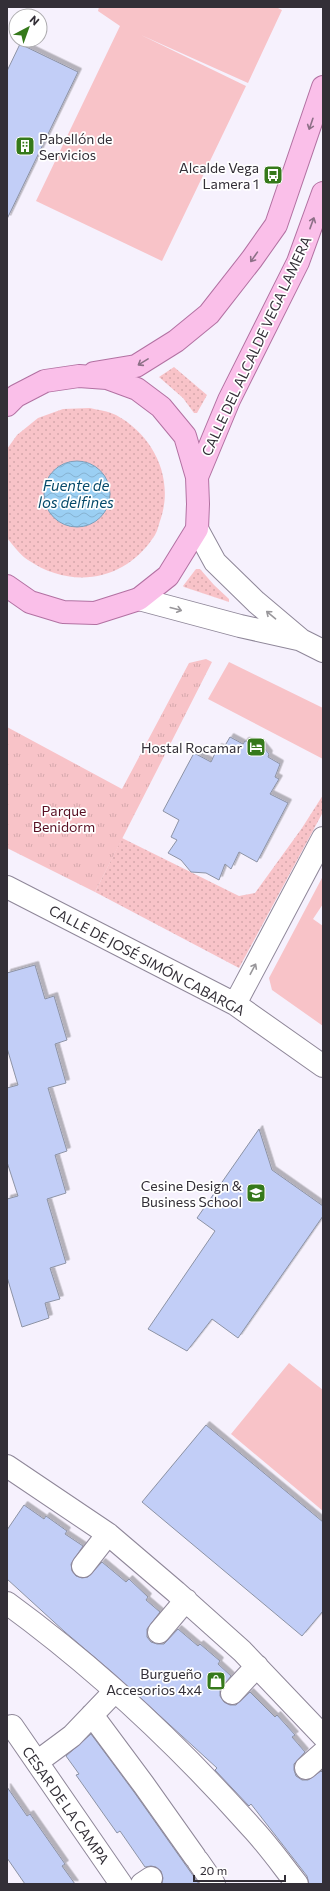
<svg xmlns="http://www.w3.org/2000/svg" width="330" height="1891" viewBox="0 0 330 1891" font-family="Commissioner,sans-serif">
<style>
.grass{fill:url(#grass-dots)}
.park{fill:url(#park-tufts)}
.garden{fill:#f8c3c8}
.water{fill:url(#water-waves);stroke:#7c9fbb}
.building{fill:#c2cef7;stroke:#8d93a5;filter:url(#shadow)}
.lines{fill:none;stroke-linecap:round;stroke-linejoin:round}
.street-casing{stroke:#8f8799;stroke-width:24}
.secondary-casing{stroke:#8f8799;stroke-width:24}
.primary-casing{stroke:#b271a2;stroke-width:24}
.street{stroke:#fff;stroke-width:22}
.secondary{stroke:#fff;stroke-width:22}
.primary{stroke:#fabfe9;stroke-width:22}
.oneway{stroke:#8d7087}
.oneway2{stroke:#99979b}
.labels{text-anchor:middle;dominant-baseline:central;stroke-width:3.5;stroke-linejoin:round;paint-order:stroke}
.poi-label{font-size:14px;fill:#332f37;stroke:#fff;text-anchor:end}
.street-label{font-size:14px;fill:#332f37;stroke:#fff}
.park-label{font-size:14px;fill:#580f22;stroke:#fff}
.water-label{font-size:15px;font-style:italic;fill:#05496a;stroke:#fff}
</style>
<defs>
<pattern id="grass-dots" width="8" height="8" patternUnits="userSpaceOnUse"><rect width="8" height="8" fill="#f8c3c8"/><path d="M2 2h.1M6 6h.1" fill="none" stroke="#d5a8ac" stroke-width="1.8" stroke-linecap="round"/></pattern>
<pattern id="park-tufts" width="24" height="20" patternUnits="userSpaceOnUse"><rect width="24" height="20" fill="#f8c3c8"/><path d="M3 7l-1-3M5 7V3M7 7l1-3M15 17l-1-3M17 17v-4M19 17l1-3" fill="none" stroke="#d5a8ac"/></pattern>
<pattern id="water-waves" width="16" height="10" patternUnits="userSpaceOnUse"><rect width="16" height="10" fill="#9bcff3"/><path d="M0 5q4-4 8 0t8 0" fill="none" stroke="#86b2d1"/></pattern>
<filter id="shadow"><feDropShadow dx="3.5" dy="-3.5" stdDeviation="0" flood-color="#0004"/></filter>
</defs>
<rect width="100%" height="100%" fill="#f6f1fd"/>
<path class="grass" d="M174,367L207,395L197,413H194L183,398L159,377Z
M90,408C98,410 108,411 116,415C153,435 174,477 161,518C159,523 158,530 155,535C126,581 72,590 28,560C20,555 13,545 7,538V449L17,435L38,418L63,409Z
M196,569H200L214,585L229,599V602L184,587L183,586Z
M323,795V812L239,968L95,892L122,838L239,896L255,893L302,828Z"/>
<path class="park" d="M206,659L212,662L95,892L7,848V727L122,789L189,663Z"/>
<path class="garden" d="M99,7H276L282,10L248,83L141,35L246,86L162,261L36,201L120,26L98,11Z
M229,662L323,708V759L208,699Z
M323,876V904L313,919L323,926V1026L272,990L269,978Z
M289,1363L323,1390V1511L231,1434Z"/>
<path class="water" d="M44 494a33 33 0 1 1 66 0a33 33 0 1 1-66 0Z"/>
<path class="building" d="M20,44L78,72L7,219V71Z
M230,737L243,744L245,741L260,743L269,754L268,757L280,764L275,777L279,779L270,794L288,803L257,862L239,852L231,869L225,864L219,880L206,873L191,872L181,860L168,853L177,840L171,837L179,820L163,811L194,753L211,762L218,747L223,749Z
M35,965L45,999L54,996L67,1040L55,1044L66,1083L48,1088L67,1151L55,1155L66,1193L47,1199L66,1263L50,1268L60,1299L45,1303L49,1318L22,1327L7,1277V1199L18,1196L7,1162V1088L18,1085L7,1048V973Z
M259,1129L272,1170L323,1206V1216L238,1338L212,1319L187,1351L148,1329L215,1231L197,1218Z
M206,1425L323,1522V1611L302,1636L142,1502Z
M24,1505L44,1519L46,1516L67,1531L65,1534L83,1546L71,1564L72,1571L76,1576L82,1578L88,1577L102,1562L126,1582L129,1579L148,1597L146,1600L160,1612L147,1629V1637L151,1642L157,1644H164L178,1629L198,1646L200,1644L220,1661L218,1664L231,1676L220,1690V1696L224,1702L230,1705H236L250,1692L275,1717L277,1715L295,1735L292,1737L305,1752L294,1764V1770L296,1776L302,1780H308L321,1771L323,1773V1884H309L307,1876L251,1804L249,1806L215,1770L217,1768L112,1672L65,1632L7,1579V1530Z
M91,1734L134,1792L199,1884H162L163,1878L161,1871L156,1867L151,1866L145,1867L120,1831L117,1833L76,1775L79,1774L66,1756Z
M7,1787L27,1816L30,1814L65,1864L62,1866L75,1884H25L7,1858Z"/>
<g class="lines">
<g class="street-casing">
<path id="street" d="M7,887L235,1004L323,1066
M235,1004L323,838
M7,1466L108,1534L176,1592L242,1651L323,1736
M83,1566L108,1534
M7,1603C96,1668 178,1745 251,1827C268,1845 282,1865 297,1884
M159,1632L186,1600
M232,1693L257,1666
M92,1715L144,1785L195,1857
M12,1726L121,1884
M37,1762L72,1736L115,1691
M306,1768L323,1753
M198,1861L214,1884
M142,1884L151,1878"/>
</g>
<g class="secondary-casing">
<path id="secondary" d="M197,529L215,562L256,602L301,640L323,651
M139,599L240,626L298,639"/>
</g>
<g class="primary-casing">
<path id="primary" d="M94,373L136,366L176,341L209,314L252,259L276,225L323,87
M7,405L16,396L45,381L79,376L107,378L137,389L161,407L185,436L197,477L198,504L197,529L168,576L139,599L95,613L63,612L30,602L7,586
M197,477L229,400L298,262L323,193"/>
</g>
<use href="#street" class="street"/>
<use href="#secondary" class="secondary"/>
<use href="#primary" class="primary"/>
</g>
<defs><path id="oneway-shaft" d="M-6 0H5M1.5-3L5.5 0L1.5 3" fill="none" stroke-width="1.6" stroke-linecap="round" stroke-linejoin="round"/></defs>
<g class="oneway">
<use href="#oneway-shaft" transform="translate(311 124) rotate(109)"/>
<use href="#oneway-shaft" transform="translate(312 223) rotate(-70)"/>
<use href="#oneway-shaft" transform="translate(254 257) rotate(125)"/>
<use href="#oneway-shaft" transform="translate(143 362) rotate(148)"/>
</g>
<g class="oneway2">
<use href="#oneway-shaft" transform="translate(176 609) rotate(15)"/>
<use href="#oneway-shaft" transform="translate(271 615) rotate(-140)"/>
<use href="#oneway-shaft" transform="translate(253 969) rotate(-62)"/>
</g>
<defs>
<g id="building-square" transform="scale(1)"><rect x="-9" y="-9" width="18" height="18" rx="4" fill="#35791b" stroke="#fff"/><path d="M-4-6H4V6H1V3H-1V6H-4ZM-2.5-4.3h1.7v1.8h-1.7ZM.8-4.3h1.7v1.8H.8ZM-2.5-1h1.7V.8h-1.7ZM.8-1h1.7V.8H.8Z" fill="#fff"/></g>
<g id="bus-square" transform="scale(1)"><rect x="-9" y="-9" width="18" height="18" rx="4" fill="#35791b" stroke="#fff"/><path d="M-5-6H5V4H4V6H2V4H-2V6H-4V4H-5ZM-3.5-4V0h7V-4ZM-3.5 1.2v1.5H-2V1.2ZM2 1.2v1.5H3.5V1.2Z" fill="#fff"/></g>
<g id="hotel-square" transform="scale(1)"><rect x="-9" y="-9" width="18" height="18" rx="4" fill="#35791b" stroke="#fff"/><path d="M-6-4.5h1.5V1H6V5H4.5V3h-9V5H-6ZM-4 0a1.8 1.8 0 1 1 3.6 0ZM.5 0V-2.5h3Q6-2.5 6 0Z" fill="#fff"/></g>
<g id="university-square" transform="scale(1)"><rect x="-9" y="-9" width="18" height="18" rx="4" fill="#35791b" stroke="#fff"/><path d="M0-5L7-2L0 1L-7-2ZM-4 1L0 2.5L4 1V4Q0 6-4 4Z" fill="#fff"/></g>
<g id="shop-square" transform="scale(1)"><rect x="-9" y="-9" width="18" height="18" rx="4" fill="#35791b" stroke="#fff"/><path d="M-5-2.5h2.3a2.7 3.5 0 0 1 5.4 0H5L5.5 6h-11ZM-1.5-2.5h3a1.5 2.3 0 0 0-3 0Z" fill="#fff"/></g>
</defs>
<g fill-rule="evenodd">
<use href="#building-square" x="25" y="146"/>
<use href="#bus-square" x="273" y="175"/>
<use href="#hotel-square" x="256" y="747"/>
<use href="#university-square" x="256" y="1193"/>
<use href="#shop-square" x="216" y="1681"/>
</g>
<g class="labels">
<g class="poi-label">
<text x="39" y="138" text-anchor="start">Pabellón de<tspan x="39" dy="16">Servicios</tspan></text>
<text x="259" y="167">Alcalde Vega<tspan x="259" dy="16">Lamera 1</tspan></text>
<text x="242" y="747">Hostal Rocamar</text>
<text x="242" y="1185">Cesine Design &amp;<tspan x="242" dy="16">Business School</tspan></text>
<text x="202" y="1673">Burgueño<tspan x="202" dy="16">Accesorios 4x4</tspan></text>
</g>
<g class="street-label">
<text transform="translate(256 346) rotate(-65)">CALLE DEL ALCALDE VEGA LAMERA</text>
<text transform="translate(147 960) rotate(28)">CALLE DE JOSÉ SIMÓN CABARGA</text>
<text transform="translate(66 1805) rotate(55)">CESAR DE LA CAMPA</text>
</g>
<g class="park-label">
<text x="64" y="810">Parque<tspan x="64" dy="16">Benidorm</tspan></text>
</g>
<g class="water-label">
<text x="76" y="485">Fuente de<tspan x="76" dy="17">los delfines</tspan></text>
</g>
</g>
<rect width="330" height="1891" fill="none" stroke="#332f37" stroke-width="16"/>
<g transform="translate(28 28) rotate(41)"><circle r="19" fill="#ffffff" stroke="#adacaf"/>
<path d="M0-3L7 15L0 10L-7 15Z" fill="#35791b"/>
<text y="-6" font-size="11" font-weight="bold" text-anchor="middle" fill="#332f37">N</text>
</g>
<path d="M194 1875v6h91v-6" fill="none" stroke="#332f37" stroke-width="2"/>
<text x="200" y="1875" font-size="12" fill="#332f37" stroke="#ffffff" stroke-width="3" paint-order="stroke">20 m</text>
</svg>
